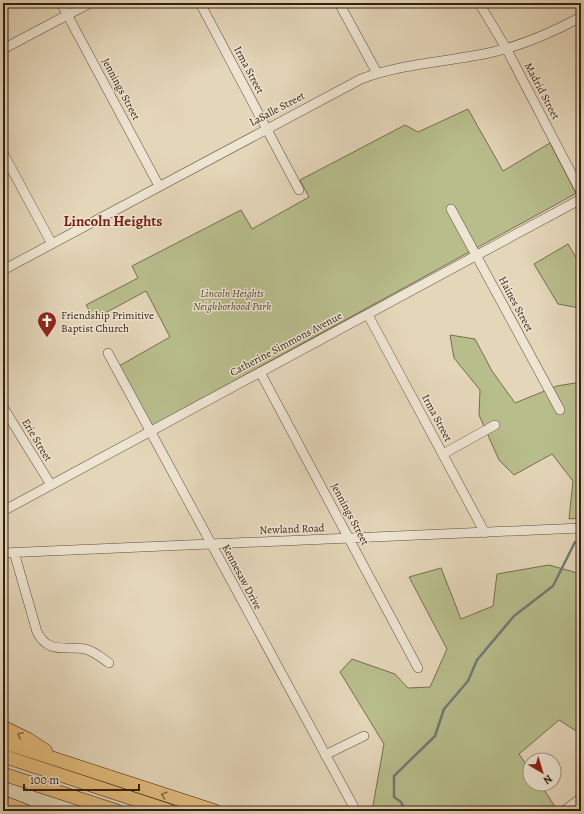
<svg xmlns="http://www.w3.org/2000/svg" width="584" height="814" viewBox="0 0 584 814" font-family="Alegreya,serif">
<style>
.green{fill:#b8bd8c;stroke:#776e4d}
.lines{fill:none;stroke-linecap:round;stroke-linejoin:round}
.stream{stroke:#707b73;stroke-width:2.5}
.minor-casing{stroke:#624d39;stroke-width:10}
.highway-casing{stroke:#361f0e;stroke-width:14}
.minor{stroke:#ede4d2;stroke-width:9}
.highway{stroke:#e2bb7c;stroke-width:13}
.oneway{stroke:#8c6d45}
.labels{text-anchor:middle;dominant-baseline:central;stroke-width:3;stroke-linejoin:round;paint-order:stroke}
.street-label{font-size:11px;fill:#361f0e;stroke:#ede4d2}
.park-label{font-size:11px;font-style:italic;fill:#56462e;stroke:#ede4d2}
.poi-label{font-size:11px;fill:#361f0e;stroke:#ede4d2;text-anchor:start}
.district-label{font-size:15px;font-weight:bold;fill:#7a1f14;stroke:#ede4d2}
</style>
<rect width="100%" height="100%" fill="#e4d6b9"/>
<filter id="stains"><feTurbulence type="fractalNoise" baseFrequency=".005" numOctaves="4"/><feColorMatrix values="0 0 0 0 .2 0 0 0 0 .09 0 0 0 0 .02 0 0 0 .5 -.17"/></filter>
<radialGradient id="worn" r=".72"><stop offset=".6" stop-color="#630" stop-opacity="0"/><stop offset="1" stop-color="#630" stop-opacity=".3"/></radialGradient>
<path class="green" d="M468,109L503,171L550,143L576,193L575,194L152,426L119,366L170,337L146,291L94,319L86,305L138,278L132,266L241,210L252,229L309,197L300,180L405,125L418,132Z
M568,244L581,266V311L579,308L558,304L534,264Z
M450,335L475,339L492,371L515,403L557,386L581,382V518L569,519L573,481L552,454L514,475L499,460L479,415L480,390L454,358Z
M549,565L581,574V734L559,720L519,754L530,770V784H540L558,811H372L384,744L340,672L352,659L395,674L408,688L430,687L447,649L409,577L441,568L461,619L493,606L497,574Z"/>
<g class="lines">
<path class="stream" d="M398,811L403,806L401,802L394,797V776L435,736L444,709L468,681L477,660L514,616L553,586L575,542"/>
<g class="minor-casing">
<path id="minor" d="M61,3L159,186
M200,3L299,190
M339,3L377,73
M479,3L506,48L581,192
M3,49L90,3
M3,153L52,244
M451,209L560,410
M3,270L361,79C403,63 449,62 493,52C524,45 553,32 581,17
M368,315L485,533
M108,353L356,811
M260,372L418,668
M3,407L51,485
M443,454L495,425
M3,511L581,199
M14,552L37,632C49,655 65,645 85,649C94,651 102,658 109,663
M3,553L581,528
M325,755L364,736
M564,811L581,798"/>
</g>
<g class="highway-casing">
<path id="highway" d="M3,727L28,739L46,751
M3,742L215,811
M3,756L170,811
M3,774L117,811
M3,802L26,811"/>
</g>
<use href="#minor" class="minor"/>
<use href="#highway" class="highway"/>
</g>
<defs><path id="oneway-chevron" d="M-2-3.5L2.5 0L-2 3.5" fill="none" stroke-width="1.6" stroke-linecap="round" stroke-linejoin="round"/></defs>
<g class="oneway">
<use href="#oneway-chevron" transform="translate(20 735) rotate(-155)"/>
<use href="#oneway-chevron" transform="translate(164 795) rotate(-162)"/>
</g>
<defs>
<g id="church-pin" transform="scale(1)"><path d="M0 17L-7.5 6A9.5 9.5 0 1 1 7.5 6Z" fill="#8f2418" stroke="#ede4d2"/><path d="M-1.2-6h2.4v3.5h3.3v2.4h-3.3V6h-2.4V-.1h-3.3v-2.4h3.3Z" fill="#fff"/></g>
</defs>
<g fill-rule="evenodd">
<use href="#church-pin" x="47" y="321"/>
</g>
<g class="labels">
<g class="street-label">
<text transform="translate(249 70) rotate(62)">Irma Street</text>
<text transform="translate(121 89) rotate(62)">Jennings Street</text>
<text transform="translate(542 91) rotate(62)">Madrid Street</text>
<text transform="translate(277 109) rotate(-28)">LaSalle Street</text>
<text transform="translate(516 304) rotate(62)">Haines Street</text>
<text transform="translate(286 344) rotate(-28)">Catherine Simmons Avenue</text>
<text transform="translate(437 418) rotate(62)">Irma Street</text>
<text transform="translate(37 440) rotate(59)">Erie Street</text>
<text transform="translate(350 514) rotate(62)">Jennings Street</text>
<text transform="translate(292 529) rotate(-2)">Newland Road</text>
<text transform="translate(242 577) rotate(62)">Kennesaw Drive</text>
</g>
<g class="park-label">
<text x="232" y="293">Lincoln Heights<tspan x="232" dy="13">Neighborhood Park</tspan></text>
</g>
<g class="poi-label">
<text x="61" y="315">Friendship Primitive<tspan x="61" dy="13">Baptist Church</tspan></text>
</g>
<g class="district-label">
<text x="113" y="221">Lincoln Heights</text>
</g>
</g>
<rect width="584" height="814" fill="none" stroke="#e4d6b9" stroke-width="16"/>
<rect x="4" y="4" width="576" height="806" fill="none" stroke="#361f0e" stroke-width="2"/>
<rect x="8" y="8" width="568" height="798" fill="none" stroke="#361f0e"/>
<g transform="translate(542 772) rotate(142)"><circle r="19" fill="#ede4d2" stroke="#a49584"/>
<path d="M0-3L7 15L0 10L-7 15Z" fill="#8f2418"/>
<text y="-6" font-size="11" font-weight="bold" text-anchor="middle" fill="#361f0e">N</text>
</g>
<path d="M24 784v6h115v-6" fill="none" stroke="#361f0e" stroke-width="2"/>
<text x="30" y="784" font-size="12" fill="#361f0e" stroke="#ede4d2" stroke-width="3" paint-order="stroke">100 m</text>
<rect width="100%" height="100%" filter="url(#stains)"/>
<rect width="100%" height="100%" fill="url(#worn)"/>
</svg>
